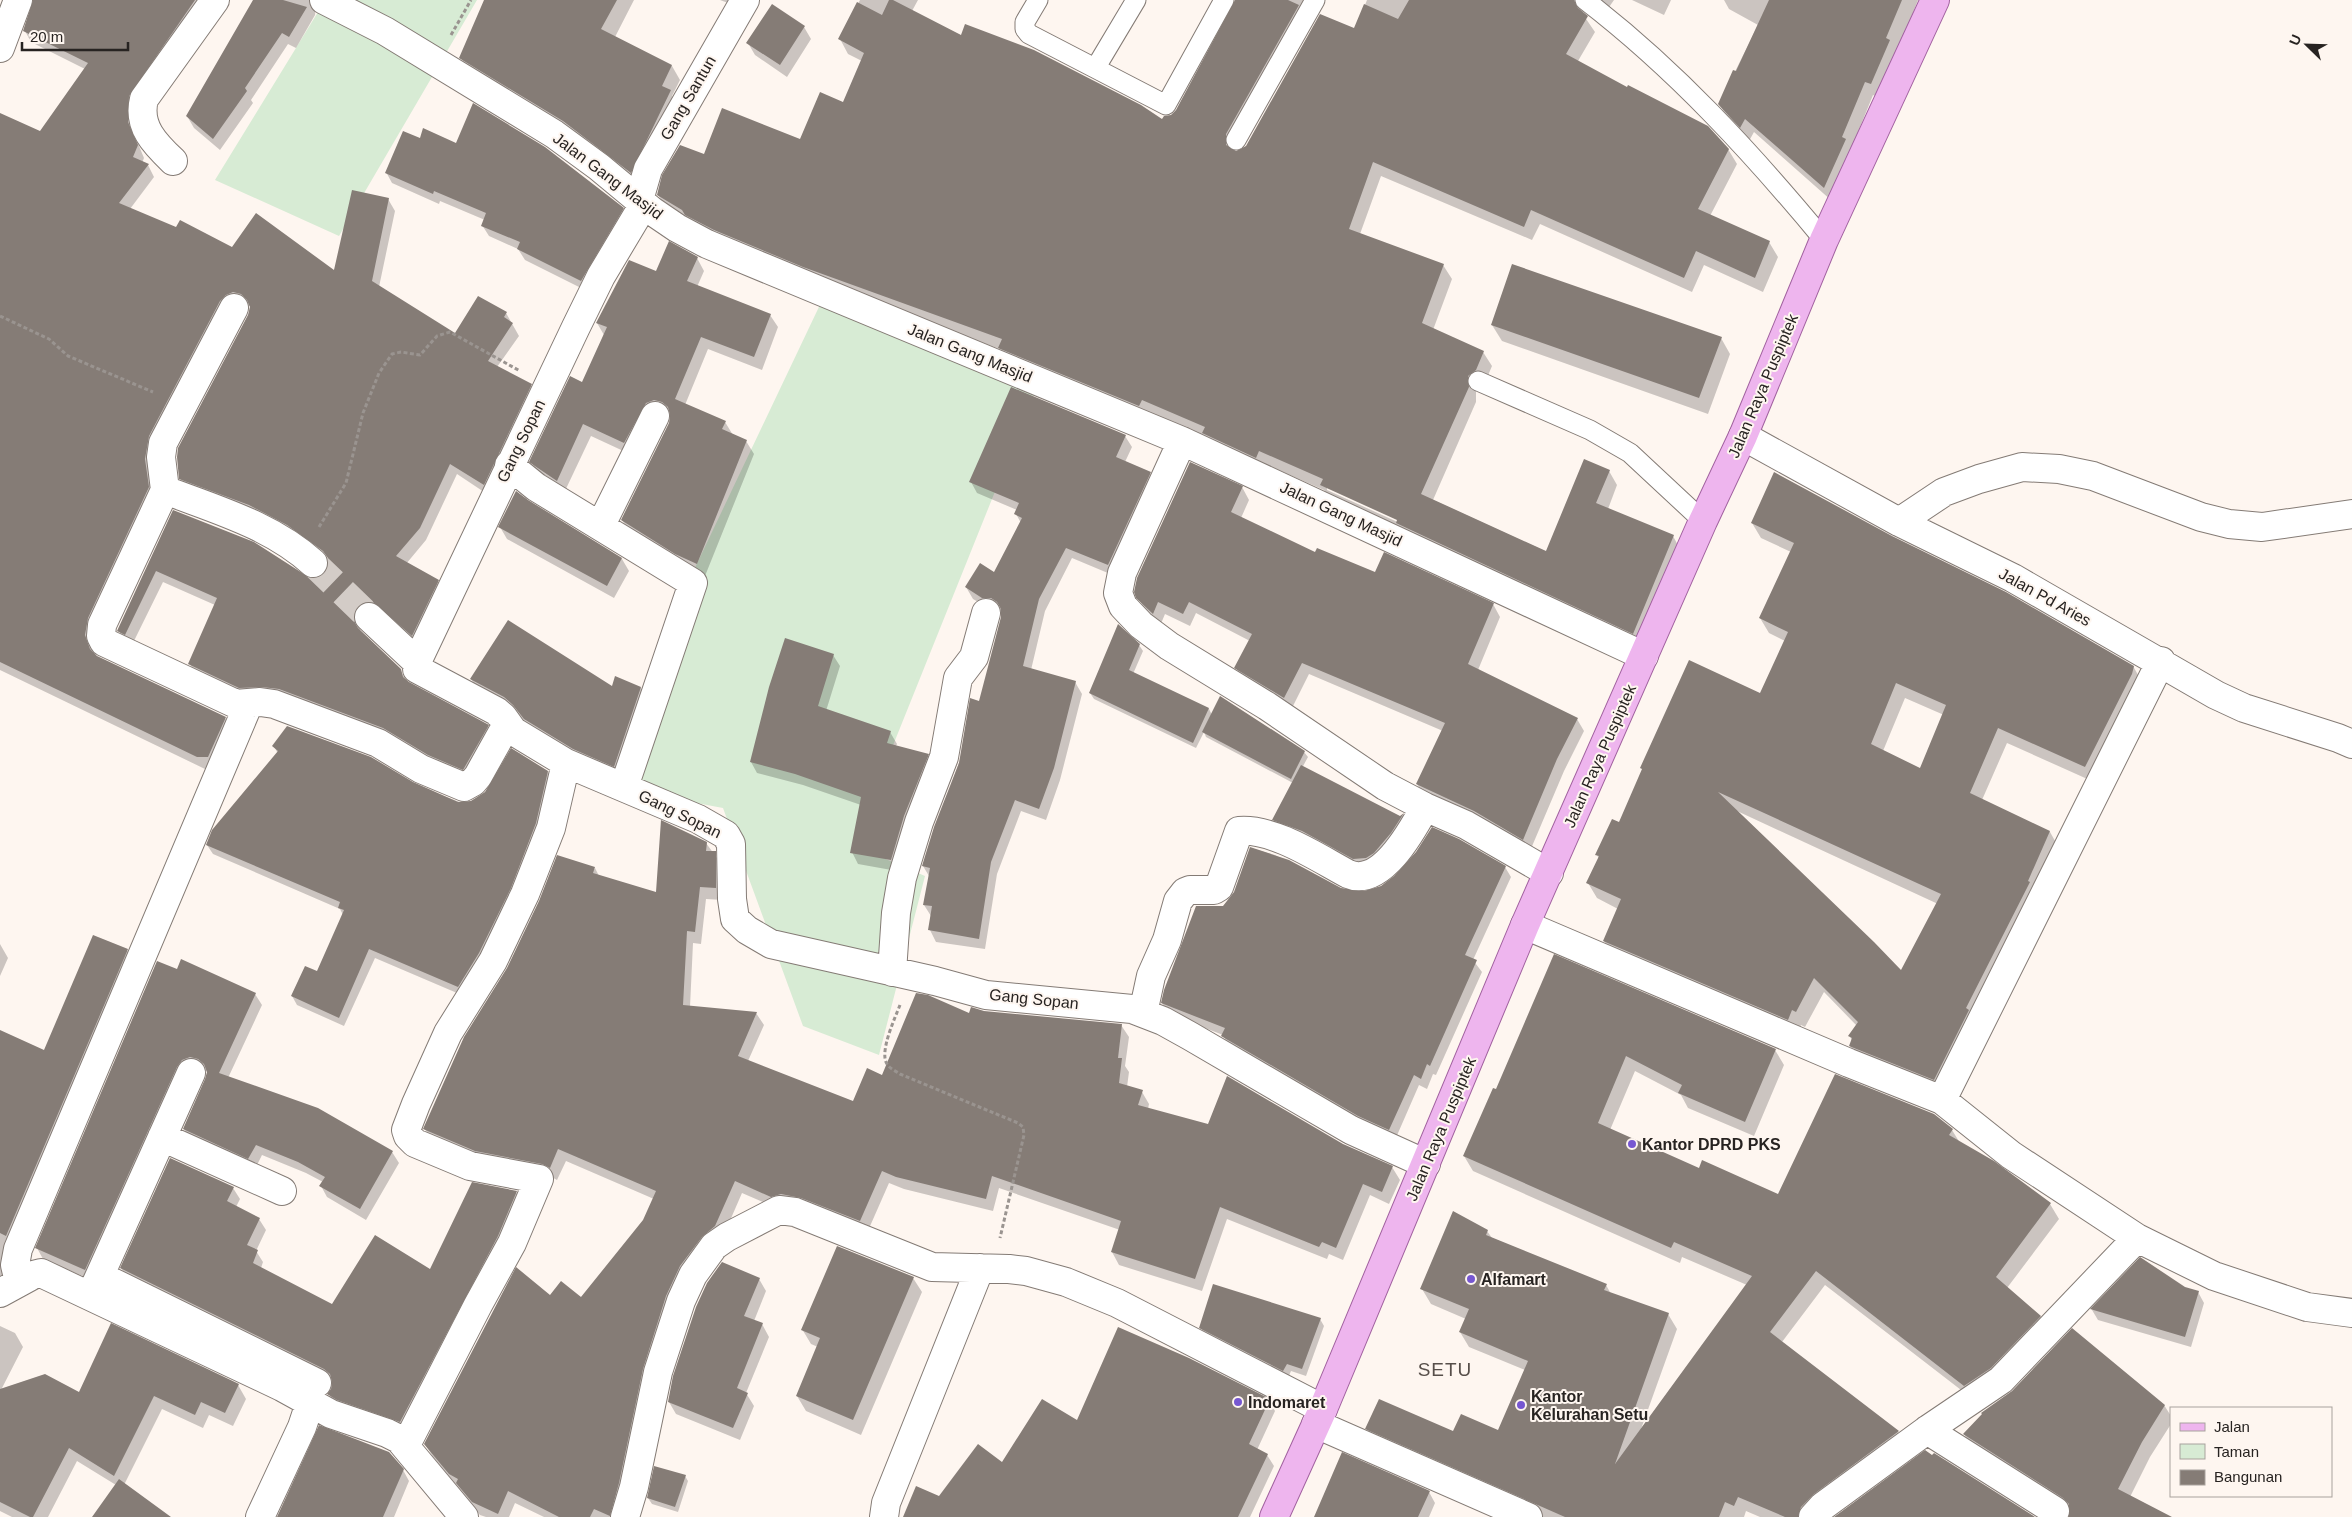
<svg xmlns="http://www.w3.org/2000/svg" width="2352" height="1517" viewBox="0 0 2352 1517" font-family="Helvetica,sans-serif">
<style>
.green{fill:#d7ebd4}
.shadow{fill:#0003;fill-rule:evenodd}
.building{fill:#857c76;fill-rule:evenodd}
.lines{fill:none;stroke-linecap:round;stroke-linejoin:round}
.minor-tunnel{stroke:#d3ccc7;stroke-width:28;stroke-dasharray:28 14;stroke-linecap:butt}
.service-casing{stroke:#847b75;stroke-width:21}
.minor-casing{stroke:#847b75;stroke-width:30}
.primary-casing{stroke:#a1619f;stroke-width:30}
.path{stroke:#9a9490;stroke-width:3;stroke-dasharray:4 2.5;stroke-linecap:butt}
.service{stroke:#fff;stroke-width:19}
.minor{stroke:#fff;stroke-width:28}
.primary{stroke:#eeb5ee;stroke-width:28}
.poi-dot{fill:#7657d1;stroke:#fef6f0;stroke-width:2}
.labels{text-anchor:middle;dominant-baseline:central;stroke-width:4;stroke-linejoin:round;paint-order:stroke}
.street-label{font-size:16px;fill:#272321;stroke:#fef6f0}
.poi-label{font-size:16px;font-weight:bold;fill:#272321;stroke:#fef6f0;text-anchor:start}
.quarter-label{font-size:19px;letter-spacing:1px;fill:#574f4a;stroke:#fef6f0}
</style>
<rect width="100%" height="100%" fill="#fef6f0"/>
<path class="green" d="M316,0H477L339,236L215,180L318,12Z
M827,290L1037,387L853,845L925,876L879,1055L803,1026L723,808L638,792L693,572Z"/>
<path class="shadow" d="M34,0H205L135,108L134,134L144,158L142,163L148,165L154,177L130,209L176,229L232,249L335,272L388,199L395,211L379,287L455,334L506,313L519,336L497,367L531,385L537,397L490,496L457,474L426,540L406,564L438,581L444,593L419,646L360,626V632L400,670L408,683L488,726L494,738L470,781L246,699L196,676L190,664L215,605L163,582L132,645L125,643L119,631L174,511L310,580L320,579L326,573L329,561L295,536L187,490L181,478L249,315L250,306L240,304L233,306L155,500L91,647L97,657L225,718L232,729L215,769H205L0,670V115L41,133L85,69L31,42L25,31Z
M254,0H322L316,4L315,15L296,48L288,44L251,100L253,103L220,150L194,128L187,116Z
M488,0H634L615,37L672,66L680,80L672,96L678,106L639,186L469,72L461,58Z
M720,0H748L739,7Z
M860,0H918L912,11L962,36L1162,121L1177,111L1236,0H1315L1307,20L1234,149L1233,152L1237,153L1247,146L1355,30L1367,0H1614L1607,10L1589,4L1582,13L1595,32L1578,61L1728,149L1737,164L1710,216L1769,242L1778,257L1763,292L1704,265L1692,292L1540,224L1532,240L1381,176L1360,234L1443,265L1452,279L1433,330L1483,352L1492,366L1484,385L1476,391V402L1433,500L1547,552L1609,471L1617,485L1608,509L1673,536L1681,551L1641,647L1330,500L1324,490L1267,465L1264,472L1007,362L1000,349L812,281L667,209L658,195L704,156L800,141L844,104L862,61L848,54L840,39ZM1327,487L1403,522L1402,524L1327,490Z
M1632,0H1671L1664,15Z
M1724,0H1918L1879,98L1873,95L1851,149L1854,154L1832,201L1754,132L1749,141L1728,118L1719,104L1758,25L1729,9Z
M804,27L811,39L787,77L755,55L748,43Z
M420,139L456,145L623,209L629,219L587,291L525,260L518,249L489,236L482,225L485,220L440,201L439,204L392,183L386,172Z
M697,258L704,271L697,287L770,315L778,327L762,370L708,349L685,405L725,422L733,435L746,441L754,454L705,576L684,567L630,533L622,520L670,423L672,415L662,413L632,455L591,436L564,493L538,475L531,461L583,384L604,335L597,323L657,273Z
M1492,325L1721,338L1730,354L1708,414L1502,341Z
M1125,436L1132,447L1125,462L1150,473L1156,485L1115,576L1072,558L1045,611L1031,670L1075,682L1082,694L1060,780L1046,820L1021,811L997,874L985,949L936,942L930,930L931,916L924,905L929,876L923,866L980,702L1002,617V612L990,609L973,599L966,587L995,574L1021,523L1016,514L1017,510L977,493L971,482Z
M1242,487L1249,500L1241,518L1316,554L1376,573L1493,604L1500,617L1478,670L1577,719L1584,731L1564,771L1530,851L1424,797L1417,784L1443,731L1309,674L1291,710L1243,680L1236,668L1250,641L1196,613L1190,626L1165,614L1160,626L1145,610L1138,597Z
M527,501L622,559L629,571L614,598L507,539L500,527Z
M1752,523L2133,666L2142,682L2094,782L2007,743L1982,800L2050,832L2059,848L1943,1095L1859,1061L1850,1046L1852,1041L1850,1036L1857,1026L1824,992L1805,1027L1801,1025L1797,1035L1613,957L1604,941L1618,909L1597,898L1588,883L1599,859L1597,855L1619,824L1761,694L1785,641L1769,633L1760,618L1791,552L1761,538ZM1905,698L1944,715L1920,770L1883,751ZM1737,811L1938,904L1902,972Z
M1139,645L1143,651L1133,674L1209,709L1212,715L1304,752L1308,757L1302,768L1401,817L1403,815L1409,825L1366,871L1280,831L1274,820L1293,783L1206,737L1204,732L1196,748L1094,699L1090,693Z
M833,655L840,666L826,711L890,732L897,744L896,746L928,755L934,766L897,871L858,864L852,852L861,805L803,785L757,773L751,762Z
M471,679L641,688L647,699L621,777L532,731L521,717L511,709L478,691Z
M274,746L414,785L465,804L486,793L547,771L553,781L541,833L464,996L375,958L344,1026L297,1005L292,996L318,973L343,915L340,909L213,854L207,845L278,754Z
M706,843L722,865L723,900L706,899L701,944L693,943L690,1007L756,1013L764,1025L748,1061L853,1103L882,1076L969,1014L984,1012L1121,1025L1129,1037L1125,1066L1129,1072L1127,1087L1142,1092L1149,1104L1148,1109L1208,1126L1343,1145L1392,1167L1400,1180L1389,1204L1370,1195L1343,1260L1329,1254L1327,1259L1227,1219L1202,1291L1119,1265L1112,1252L1120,1230L999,1188L993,1211L904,1189L889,1183L867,1233L779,1209L742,1193L722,1239L708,1249L620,1517H544L515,1503L509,1517H486L480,1515L433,1457L425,1444L550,1297L581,1299L645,1220L654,1199L566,1161L557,1180L550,1176L432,1141L425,1129L595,868L599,876L658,894Z
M1251,848L1275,855L1340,889L1358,893L1505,867L1511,877L1473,960L1482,972L1436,1075L1433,1074L1427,1089L1419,1085L1395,1140L1229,1047L1223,1035L1169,1014L1162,1003L1235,893Z
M0,944L8,958L0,976Z
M127,950L136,965L0,1295V1032L45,1052Z
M1554,956L1775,1050L1784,1065L1754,1136L1688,1108L1681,1095L1635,1071L1610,1130L1699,1170L1779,1196L1952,1130L1960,1143L1993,1162L2050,1204L2059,1219L2007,1288L2040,1316L2049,1331L1974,1400L1825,1285L1782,1342L1898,1432L1907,1447L1815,1517H1760L1746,1511L1744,1517H1541L1375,1444L1367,1429L1454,1433L1499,1432L1525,1370L1469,1347L1460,1332L1466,1319L1431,1304L1422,1289L1487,1231L1492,1238L1606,1285L1611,1294L1668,1314L1677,1329L1641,1429L1747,1285L1682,1257L1680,1263L1473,1171L1464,1156L1497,1091Z
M177,970L255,994L262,1005L228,1078L392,1152L399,1163L366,1220L327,1197L321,1186L323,1182L306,1173L262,1155L255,1169L191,1140L184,1129L206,1080L208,1072L196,1068L92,1280L43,1259L37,1248Z
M233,1188L240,1199L236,1207L259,1219L266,1230L256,1251L263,1262L261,1268L332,1306L430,1271L516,1192L523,1203L406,1432L335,1405L329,1394L332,1390L334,1382L331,1380L128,1279L121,1268Z
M2141,1259L2184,1288L2198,1292L2204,1303L2191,1347L2098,1320L2092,1310Z
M913,1278L922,1292L861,1435L806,1411L797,1396L818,1347L811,1344L802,1329Z
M759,1279L766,1291L754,1321L762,1324L769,1337L746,1393L754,1406L740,1440L676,1414L669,1402Z
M1320,1319L1324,1326L1306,1376L1291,1371L1288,1378L1205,1335L1200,1327Z
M0,1326L15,1333L23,1347L1,1390L79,1393L238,1385L246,1399L233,1426L209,1415L203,1428L162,1409L124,1485L169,1517H94L116,1485L77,1461L48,1517H12L0,1511Z
M1269,1400L1275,1411L1257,1450L1267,1455L1274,1466L1250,1517H904L1078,1421Z
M2164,1405L2171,1416V1424L2150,1457L2130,1497L2140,1517H2070L2072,1512L1973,1449L1964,1434Z
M403,1470L409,1481L394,1517H279Z
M685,1476L688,1481L678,1512L652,1504L648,1498Z
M1429,1492L1435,1503L1429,1517H1315Z"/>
<path class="building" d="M33,0H195L129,96L128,122L138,145L133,157L149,164L119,203L176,227L180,220L232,247L256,213L334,270L352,190L389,198L372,281L455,333L478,296L507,312L504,317L513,323L488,361L532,384L484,485L450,464L420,528L396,556L439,580L412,636L373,602H365L358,606L354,614V621L358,628L401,669L403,677L409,682L489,725L463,770L428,755L383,728L279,689L262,687L239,688L188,664L217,598L156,571L125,635L117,631L173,510L254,542L310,578L319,577L325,572L328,566V558L323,551L287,525L249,505L179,479L177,457L178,448L248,315L250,307L247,300L241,294L233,292L226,295L220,301L149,436L145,459L149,487L88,618L85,635L90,649L97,656L226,717L208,757H197L0,662V113L40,131L88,63L23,31Z
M253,0H283L307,7L289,37L282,33L245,88L247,91L213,139L186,116Z
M484,0H617L601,29L672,65L662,86L671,90L631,173L563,121L459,58Z
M889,0H893L961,35L965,24L1034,50L1141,105L1162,119L1164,116L1171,115L1176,110L1235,0H1288L1299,5L1226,134V145L1236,151L1246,146L1320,14L1354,28L1364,4L1398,19L1409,0H1574L1578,8L1588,16L1566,54L1627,87L1628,85L1708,126L1729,149L1698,209L1770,241L1755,278L1696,251L1684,278L1531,210L1524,227L1373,162L1349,229L1444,264L1422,323L1484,351L1476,370L1468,376L1469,387L1421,494L1546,551L1584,459L1610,470L1596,503L1674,535L1633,634L1396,523L1397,520L1320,485L1323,479L1259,451L1256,458L1202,433L1205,427L1142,400L1139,406L998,348L1002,339L803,267L714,230L685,215L682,210L657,195L662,175L680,145L704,154L722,108L800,139L820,92L843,102L864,53L838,39L857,2L882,15Z
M1769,0H1902L1886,38L1890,40L1871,84L1865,82L1842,137L1846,139L1824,188L1745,119L1740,128L1718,104L1733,70L1736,71Z
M772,4L805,26L780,65L746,43Z
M473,103L545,147L624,208L581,281L517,249L520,242L481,226L486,213L434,191L433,194L385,173L403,131L420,138L423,128L456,143Z
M669,241L698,257L687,281L771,314L754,357L701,337L675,399L726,421L722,429L747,440L697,564L675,554L621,520L669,423L670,415L668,407L662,402L654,400L646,403L624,443L583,424L557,481L529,462L570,376L582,382L607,327L596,323L629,260L656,271Z
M1512,264L1722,337L1699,398L1491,325Z
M1011,387L1126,435L1116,457L1151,472L1108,565L1066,548L1039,599L1023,666L1076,681L1054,768L1039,809L1015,800L991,862L979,939L928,930L932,906L923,905L930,868L922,866L934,827L959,763L970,698L979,701L1001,617V609L997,602L991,598H982L965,587L980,563L994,572L1022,518L1014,514L1019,503L969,482Z
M1190,462L1243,486L1231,512L1315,552L1317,548L1375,572L1384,552L1494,603L1468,664L1578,718L1557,759L1523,840L1474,811L1416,784L1445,723L1302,663L1284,698L1234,668L1252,634L1189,602L1183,614L1158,602L1153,614L1136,598L1134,592L1137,578Z
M1774,472L1892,536L2006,592L2134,666L2132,674L2085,767L1998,728L1970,793L2050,831L2028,881L2030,882L1966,1008L1969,1010L1934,1080L1849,1046L1852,1038L1848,1036L1858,1022L1814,978L1796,1012L1792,1010L1788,1020L1603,941L1621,899L1586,883L1599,856L1595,855L1612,819L1619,822L1642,769L1640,768L1689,660L1760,693L1788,632L1759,618L1794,543L1751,523ZM1896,683L1946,705L1920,768L1871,744ZM1718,792L1941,894L1901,970L1874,942Z
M516,491L528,500L622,558L607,586L498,527Z
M508,620L612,686L615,676L641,687L614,767L573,749L524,719L513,705L504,697L470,679Z
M1118,624L1140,644L1129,670L1209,708L1193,743L1089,693Z
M785,638L834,654L818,706L891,731L887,743L929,754L904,816L891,860L850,853L861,797L795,774L750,762L769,687Z
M1220,696L1305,751L1291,779L1202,732Z
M287,726L371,757L413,782L458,802L471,801L485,792L511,748L548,771L536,823L511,888L479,953L458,987L369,949L339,1018L291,996L305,966L317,971L344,910L338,908L340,902L206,845L212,830L278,751L272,746Z
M1301,765L1400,816L1404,813L1391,833L1374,853L1366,858L1353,859L1302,831L1272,820Z
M661,820L707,842L706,851H716V888L700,887L695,932L687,931L683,1005L757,1012L738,1056L853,1101L867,1068L882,1075L916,993L928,995L969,1013L971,1007L984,1011L1122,1024L1118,1058H1122L1119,1083L1143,1090L1138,1105L1208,1124L1227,1076L1343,1144L1393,1166L1382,1192L1363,1184L1336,1248L1322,1242L1319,1247L1220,1207L1195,1279L1111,1252L1121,1221L992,1176L986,1199L896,1177L882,1171L860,1221L801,1198L781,1194L771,1197L735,1181L715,1226L702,1237L680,1266L666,1296L643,1369L619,1483L610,1516L594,1509L590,1517H559L508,1491L498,1514L472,1502L456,1483L458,1479L449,1474L424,1444L516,1267L550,1295L561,1281L581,1297L643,1220L656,1191L558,1149L550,1168L542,1164L475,1151L423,1129L464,1037L507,968L539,901L557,855L595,867L593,873L656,892Z
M1432,827L1459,839L1506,866L1465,955L1477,960L1430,1066L1427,1064L1421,1079L1414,1075L1389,1130L1358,1116L1221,1036L1225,1028L1161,1003L1164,990L1196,906H1223L1234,892L1250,847L1289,860L1341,888L1364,891L1381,886L1394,876L1416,852Z
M93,935L128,949L6,1236L0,1233V1030L44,1050Z
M1554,954L1776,1049L1745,1122L1678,1093L1682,1085L1626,1056L1598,1123L1699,1168L1702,1160L1778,1194L1835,1074L1934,1114L1953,1129L1949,1135L1994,1161L2051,1203L1996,1277L2041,1316L1991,1368L1964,1386L1816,1271L1770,1332L1899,1431L1814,1494L1801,1507L1798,1517H1785L1738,1497L1734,1506L1725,1502L1719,1517H1565L1365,1429L1379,1399L1453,1431L1461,1414L1498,1430L1528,1361L1459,1332L1469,1309L1420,1289L1453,1211L1488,1230L1486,1235L1607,1284L1604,1290L1669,1313L1615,1464L1752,1276L1674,1242L1671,1248L1463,1156L1493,1088L1496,1089Z
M181,959L256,993L219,1073L318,1108L393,1151L360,1209L319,1186L325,1177L298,1162L256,1145L248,1159L183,1129L205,1079L207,1072L204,1064L198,1059L190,1057L182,1060L177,1067L85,1270L35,1248L157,961L177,969Z
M170,1158L234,1187L227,1201L260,1218L247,1245L258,1250L253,1263L332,1304L375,1235L430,1269L472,1182L517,1191L498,1236L400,1422L337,1400L327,1394L331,1389L332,1382L330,1374L324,1369L120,1268Z
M837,1246L914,1277L853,1420L796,1396L820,1338L801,1330Z
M2140,1257L2185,1287L2199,1291L2185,1337L2090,1309Z
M722,1262L760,1278L744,1316L763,1323L737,1388L748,1393L733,1428L668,1402L673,1376L696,1307L707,1283Z
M1213,1284L1321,1318L1302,1369L1287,1364L1283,1371L1199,1328Z
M111,1323L239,1384L225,1413L201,1402L195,1415L154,1396L114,1476L69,1448L33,1517H30L0,1502V1389L45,1374L79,1392Z
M1118,1327L1189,1358L1270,1399L1249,1444L1268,1454L1238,1517H903L916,1486L939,1496L978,1444L1002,1462L1042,1399L1077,1420Z
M2072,1328L2165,1405L2142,1442L2118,1489L2172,1517H2069V1504L2063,1498L1963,1434L1982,1414L1981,1413L2012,1391Z
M319,1425L389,1452L404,1469L383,1517H277Z
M1925,1450L1932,1455L1934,1453L2035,1517H1834Z
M1342,1452L1430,1491L1418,1517H1314Z
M654,1466L686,1475L675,1507L647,1498Z
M119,1479L171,1517H92Z"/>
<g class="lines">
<path class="minor-tunnel" d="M313,563L369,617"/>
<g class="service-casing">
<path id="service" d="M1038,0L1025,22V29L1029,34L1166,105L1224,0
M1585,0C1675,69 1752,153 1824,240
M1096,67L1136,0
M1236,140L1315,0
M1478,381L1590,430L1630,453L1703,521"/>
</g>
<g class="minor-casing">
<path id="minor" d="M324,0L385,31L554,134L599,167L652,211L677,228L707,244L1182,441L1644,656
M0,48L18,0
M173,161C155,144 137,126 144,99L215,0
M639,200L648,169L745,0
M644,204L601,276L576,327L417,662V669L496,711L503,717L513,731L566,763L698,819L726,835L731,844L732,899L735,919L747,930L771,944L935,981L986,995L1132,1009L1163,1021L1190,1036L1351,1130L1426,1164
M234,308L163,443L161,457L165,490L102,625L101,636L104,642L236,704L260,702L274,704L378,743L421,769L464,787L473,782L478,776L502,733L508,730L513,731
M1743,436L1899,522L2013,578L2216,695L2244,708L2338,738L2352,744
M1182,441L1122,573L1118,593L1123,606L1141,625L1169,646L1267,706L1385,786L1425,807L1466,825L1549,873
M509,465L536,487L693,583L624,787
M165,490C217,510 271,525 313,563
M1899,522L1944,492L1979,479L2022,467L2059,469L2093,476L2201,517L2229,524L2262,527L2352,514
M601,525L655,416
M369,617L417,662
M1525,925L1849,1063L1942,1100L2011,1155L2137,1238L2214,1276L2307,1307L2352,1313
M892,972L896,913L902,878L919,822L944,757L958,678L974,657L986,613
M1143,1013L1151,976L1167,940L1178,901L1185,892L1190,890H1214L1219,887L1239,831C1274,828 1318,858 1348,874C1381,888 1412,831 1425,807
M1942,1100L2161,661
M162,1137L282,1191
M100,1276L317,1383
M19,1282L15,1265L18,1249L249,703
M0,1293L33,1275L41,1273L282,1387L331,1414L387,1433L399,1439L464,1517
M91,1295L191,1073
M1316,1424L1528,1517
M1927,1430L2055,1511
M406,1445L478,1305L512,1243L539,1179L470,1166L415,1143L408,1136L406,1130L416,1104L448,1033L493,961L525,894L551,828L566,763
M260,1517L302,1427L310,1403
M625,1517L634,1487L658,1372L681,1301L693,1275L714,1246L727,1237L779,1210L795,1212L932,1267L1009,1269L1026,1271L1066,1282L1117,1303L1323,1409
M884,1517L886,1503L980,1268
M1813,1517L1823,1506L1927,1430L2001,1380L2137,1238"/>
</g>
<g class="primary-casing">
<path id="primary" d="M1274,1517L1323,1409L1525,925L1703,521L1743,436L1824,240L1935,0"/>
</g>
<path class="path" d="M451,35L471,0
M0,316L49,339L68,356L153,392
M319,527L346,483L363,413L379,373L392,354L401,352L420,355L437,336L450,332L520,371
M900,1005C895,1018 879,1052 887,1064C890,1069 896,1071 900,1074L1018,1123L1023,1127L1024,1135L1000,1238"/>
<use href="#service" class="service"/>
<use href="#minor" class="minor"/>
<use href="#primary" class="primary"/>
</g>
<g class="poi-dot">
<circle cx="1632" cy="1144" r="5"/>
<circle cx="1471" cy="1279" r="5"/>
<circle cx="1238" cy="1402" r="5"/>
<circle cx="1521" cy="1405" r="5"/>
</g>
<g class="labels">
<g class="street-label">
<text transform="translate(688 98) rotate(-60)">Gang Santun</text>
<text transform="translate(608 176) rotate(37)">Jalan Gang Masjid</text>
<text transform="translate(970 353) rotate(22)">Jalan Gang Masjid</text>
<text transform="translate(1763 386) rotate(-67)">Jalan Raya Puspiptek</text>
<text transform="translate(521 441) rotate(-64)">Gang Sopan</text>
<text transform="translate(1341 514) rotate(25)">Jalan Gang Masjid</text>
<text transform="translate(2045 597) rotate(29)">Jalan Pd Aries</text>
<text transform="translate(1600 756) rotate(-66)">Jalan Raya Puspiptek</text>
<text transform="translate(680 814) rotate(26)">Gang Sopan</text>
<text transform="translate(1034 999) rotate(6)">Gang Sopan</text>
<text transform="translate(1441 1129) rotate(-67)">Jalan Raya Puspiptek</text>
</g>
<g class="poi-label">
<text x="1642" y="1144">Kantor DPRD PKS</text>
<text x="1481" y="1279">Alfamart</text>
<text x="1531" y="1396">Kantor<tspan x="1531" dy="18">Kelurahan Setu</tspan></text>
<text x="1248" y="1402">Indomaret</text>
</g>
<g class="quarter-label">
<text x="1445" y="1369">SETU</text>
</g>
</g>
<rect x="2170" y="1407" width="162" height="90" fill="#fef6f0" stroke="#a8a29d"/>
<rect x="2180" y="1423" width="25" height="8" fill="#eeb5ee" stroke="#a8a29d"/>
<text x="2214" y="1432" font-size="15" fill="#272321">Jalan</text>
<rect x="2180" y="1444" width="25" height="15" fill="#d7ebd4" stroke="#a8a29d"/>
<text x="2214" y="1457" font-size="15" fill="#272321">Taman</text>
<rect x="2180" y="1470" width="25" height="15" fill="#857c76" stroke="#a8a29d"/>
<text x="2214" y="1482" font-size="15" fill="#272321">Bangunan</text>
<g transform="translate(2307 45) rotate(293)" stroke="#fef6f0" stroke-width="4" paint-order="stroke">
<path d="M0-4L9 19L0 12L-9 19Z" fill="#272321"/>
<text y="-8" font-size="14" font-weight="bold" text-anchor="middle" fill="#272321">U</text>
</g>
<path d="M22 42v8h106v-8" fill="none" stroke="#272321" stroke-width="2.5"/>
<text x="30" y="42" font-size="15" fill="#272321" stroke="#fef6f0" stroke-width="4" paint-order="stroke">20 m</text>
</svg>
